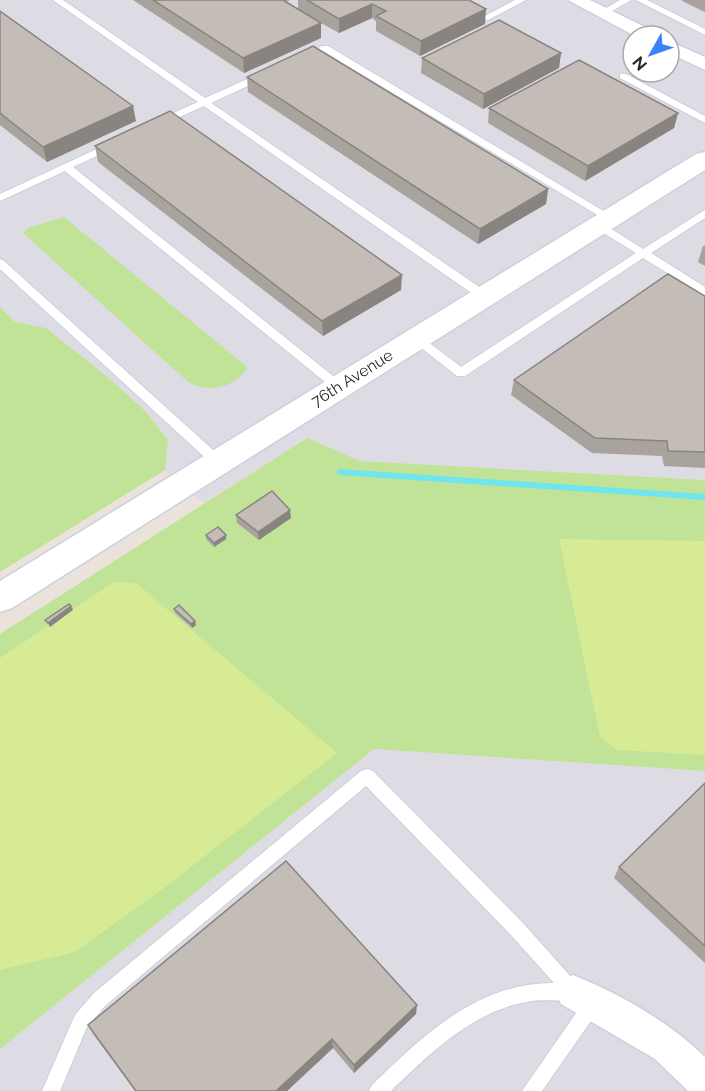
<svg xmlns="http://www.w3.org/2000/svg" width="705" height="1091" viewBox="0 0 705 1091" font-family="Raleway,sans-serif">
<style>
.industrial{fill:#dddce5;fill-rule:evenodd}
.green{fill:#c0e398}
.pitch{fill:#d6eb93}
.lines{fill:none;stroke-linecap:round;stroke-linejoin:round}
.stream{fill:#6ee5ef;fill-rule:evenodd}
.lane-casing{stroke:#cad1dc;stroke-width:2}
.street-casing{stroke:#cad1dc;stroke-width:3}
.secondary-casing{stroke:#cad1dc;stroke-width:3}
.lane{fill:#fff;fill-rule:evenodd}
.street{fill:#fff;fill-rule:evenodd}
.secondary{fill:#fff;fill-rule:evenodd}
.wall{fill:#a9a39d}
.shaded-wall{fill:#898480}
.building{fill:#c4bdb7;stroke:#898480;stroke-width:1.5}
.labels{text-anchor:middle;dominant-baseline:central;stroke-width:5;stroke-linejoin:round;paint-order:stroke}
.street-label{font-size:16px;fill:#2a2a2a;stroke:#fff}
</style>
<rect width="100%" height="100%" fill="#ece2dc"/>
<path class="industrial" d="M0,0H705V480L360,461L307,438L204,503L165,470L168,440L147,413L109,378L46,328L15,322L0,307ZM633,36H669V72H633Z
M374,749L705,771V1091H0V1049Z"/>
<path class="green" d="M64,217L246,366L247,369C232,389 208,393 188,382L23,233L30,227Z
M0,307L15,322L46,328L109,378L147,413L168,440L165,470L0,572Z
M307,438L360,461L705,480V771L374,749L0,1049V634Z"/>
<path class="pitch" d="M559,539L705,541V755L617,750L600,737Z
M114,582L136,583L337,753L164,888L75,952L0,970V658Z"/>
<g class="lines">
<path class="stream" d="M340,469L705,494V500L340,475L336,472Z"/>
<g class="lane-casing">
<path id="lane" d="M53,0H63L205,98L259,74H265V78L211,103L488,293V299H480L204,106L162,125H156V121L198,102Z
M515,0H526L488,20L481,18Z
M620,0H631L605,15L598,13Z
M636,0H647L705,29V35Z
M322,46H328L615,218L614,220H606L324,52L304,60L299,57Z
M620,74H626L705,116V123L620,78Z
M112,142L116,143V147L73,167L343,384L345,387L343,390H335L65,171L0,201V194Z
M705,210V218L651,253L705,287V296L643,258L465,376H457L410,339L412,336H420L461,367L636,253L594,227V223H602L643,249Z
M0,259L4,261L223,459L224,462L223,465H213L0,269Z
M367,769L373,771L523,923L579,986L582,992L579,998L573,1001C557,1001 542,999 526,1002C472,1012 429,1054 391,1091H369L372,1085C422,1036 479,982 554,983L511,935L366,786L106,1005L87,1027L60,1091H42L75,1015L94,993L361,771Z
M594,993L600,996L603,1002L600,1008L542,1091H522L588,996Z"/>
</g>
<g class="street-casing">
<path id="street" d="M568,0H590L655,32L658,36H635Z
M669,41L705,57V70L669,53Z
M573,975C620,994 668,1021 705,1057V1091H688L655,1059L561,1004L556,992L561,980Z"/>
</g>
<g class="secondary-casing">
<path id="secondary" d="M705,152V170L12,608L0,612V581L696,154Z"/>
</g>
<use href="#lane" class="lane"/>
<use href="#street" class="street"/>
<use href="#secondary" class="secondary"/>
</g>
<path class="wall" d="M133,0H290L286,2L298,9V0H469L485,24L420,56L376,31V21L372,18L339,33L321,23V38L244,73Z
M682,0H705V12L682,1Z
M0,11L136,121L47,162L0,125Z
M561,53L559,68L483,109L421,73L422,58Z
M247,77L548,189L546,204L478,244L248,92Z
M489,108L678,113L674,128L585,181L488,123Z
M95,146L401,290L323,336L98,162Z
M705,245V266L698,262L703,246Z
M705,296V468L664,466L662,456L592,453L511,395L514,380Z
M236,515L291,518L259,540L237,523Z
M206,535H226V539L214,547L206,539Z
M174,609L195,621L196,625L192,628L175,613Z
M705,783V963L614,878L619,867Z
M416,1014L354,1073L333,1048L287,1091H135L93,1034L88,1025Z"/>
<path class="shaded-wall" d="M372,4V18L339,33V19Z
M486,9L485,24L420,56L421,41Z
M321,23V38L244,73L243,58Z
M561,53L559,68L483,109L484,94Z
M133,106L136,121L47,162L43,147Z
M678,113L674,128L585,181L588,166Z
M548,189L546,204L478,244L480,229Z
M402,275L401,290L323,336L322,321Z
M290,510L291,518L259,540L258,532Z
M226,535V539L214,547V543Z
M71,606L73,610L50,627L48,623Z
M195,621L196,625L192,628L191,624Z
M417,1005L416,1014L354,1073V1065Z
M332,1039L333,1048L287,1091H276Z"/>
<path class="building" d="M153,0H283L321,23L243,58Z
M307,0H469L486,9L421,41L376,16L386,11L372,4L339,19Z
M0,11L133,106L43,147L0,113Z
M499,20L561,53L484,94L422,58Z
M313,46L548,189L480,229L247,77Z
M579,60L678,113L588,166L489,108Z
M170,111L402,275L322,321L95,146Z
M668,274L705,296V452L668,451L667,441L595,438L514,380Z
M272,491L290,510L258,532L236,515Z
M218,527L226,535L214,543L206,535Z
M69,604L71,606L48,623L45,620Z
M179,605L195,621L191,624L174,609Z
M705,783V946L619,867Z
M286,861L417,1005L354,1065L332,1039L276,1091H136L88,1025Z"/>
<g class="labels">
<g class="street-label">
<text transform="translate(352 378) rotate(-32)">76th Avenue</text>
</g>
</g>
<g transform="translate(651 54) rotate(230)"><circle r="28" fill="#ffffff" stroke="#aaaaaa" stroke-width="1.5"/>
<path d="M0-4.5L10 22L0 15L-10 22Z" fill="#3a82fb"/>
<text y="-9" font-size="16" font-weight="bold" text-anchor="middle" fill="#2a2a2a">N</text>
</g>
</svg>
